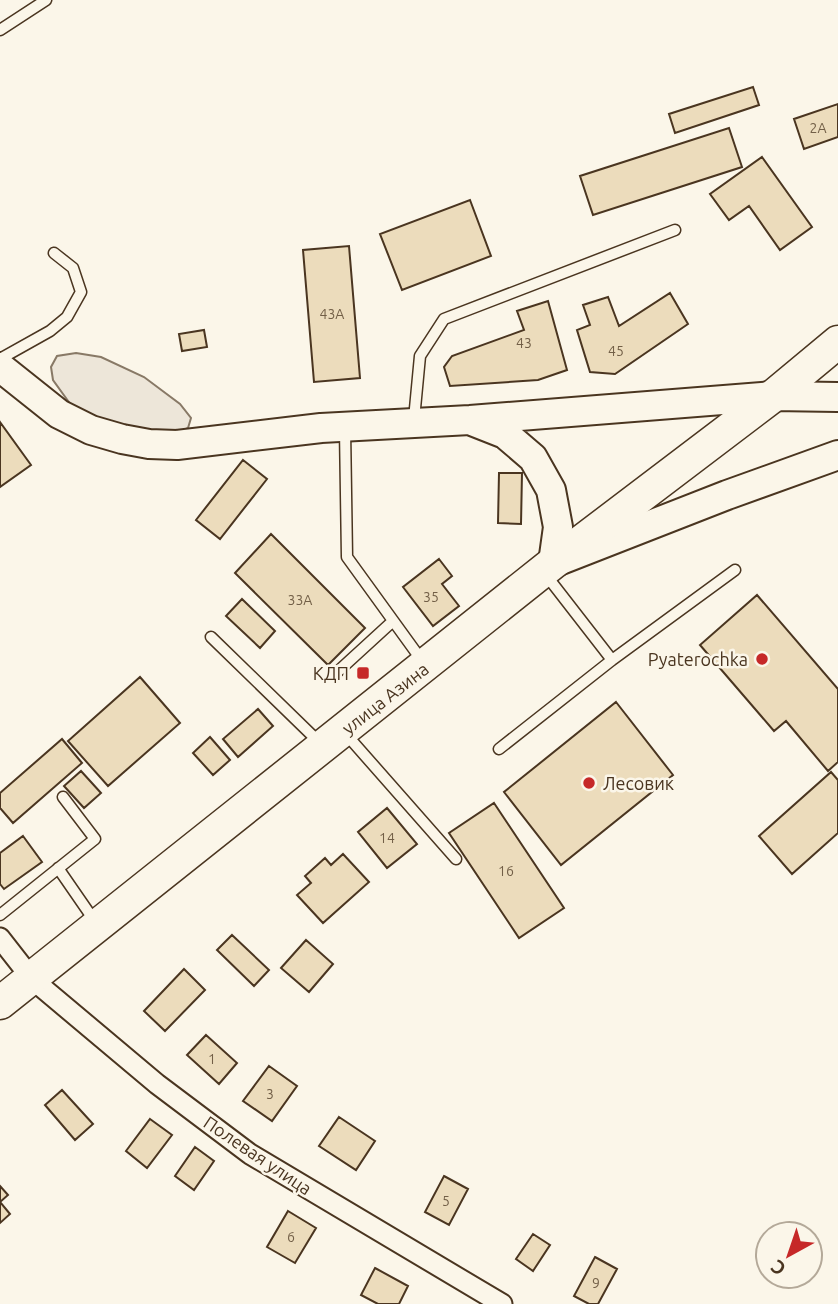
<svg xmlns="http://www.w3.org/2000/svg" width="838" height="1304" viewBox="0 0 838 1304" font-family="Ubuntu,sans-serif">
<style>
.green{fill:#ede6d9;stroke:#887966;stroke-width:2}
.building{fill:#ecdcbc;stroke:#4a3520;stroke-width:2}
.lines{fill:none;stroke-linecap:round;stroke-linejoin:round}
.service-casing{stroke:#4a3520;stroke-width:13}
.minor-casing{stroke:#4a3520;stroke-width:23}
.secondary-casing{stroke:#4a3520;stroke-width:32}
.primary-casing{stroke:#4a3520;stroke-width:35}
.service{stroke:#fbf6e9;stroke-width:10}
.minor{stroke:#fbf6e9;stroke-width:19}
.secondary{stroke:#fbf6e9;stroke-width:28}
.primary{stroke:#fbf6e9;stroke-width:32}
.poi-dot{fill:#c62828;stroke:#fbf6e9;stroke-width:2.5}
.labels{text-anchor:middle;dominant-baseline:central;stroke-width:5;stroke-linejoin:round;paint-order:stroke}
.number-label{font-size:14px;fill:#725f47}
.poi-label{font-size:18px;fill:#4a3520;stroke:#fbf6e9;text-anchor:end}
.street-label{font-size:18px;fill:#4a3520;stroke:#fbf6e9}
</style>
<rect width="100%" height="100%" fill="#fbf6e9"/>
<path class="green" d="M76,353L101,357L144,377L180,404L191,418L188,428L177,433L114,426L71,405L53,380L51,367L57,356Z"/>
<path class="building" d="M753,87L759,105L675,133L669,114Z
M838,104V137L804,149L794,119Z
M729,128L742,167L593,215L580,176Z
M762,157L812,227L780,250L749,206L729,220L710,194Z
M470,200L491,256L402,290L380,234Z
M349,246L360,378L314,382L303,250Z
M670,293L688,324L615,374L590,372L577,330L590,325L583,305L608,297L619,326Z
M548,301L567,370L538,380L450,386L444,367L452,356L524,330L517,311Z
M204,330L207,347L182,351L179,334Z
M0,422L31,465L0,487Z
M243,460L267,479L220,539L196,520Z
M499,473H522L521,524L498,523Z
M271,534L365,628L328,665L235,573Z
M439,559L452,576L442,584L459,606L433,626L403,587Z
M757,595L838,689V762L828,771L786,721L774,731L700,645Z
M242,599L275,631L260,648L226,616Z
M140,677L180,723L108,786L68,741Z
M616,702L673,775L561,865L504,792Z
M258,709L273,726L238,757L223,739Z
M210,737L230,760L213,775L193,753Z
M62,739L82,763L13,823L0,808V793Z
M81,771L101,793L84,808L64,786Z
M831,772L838,780V833L792,874L759,836Z
M494,803L564,908L519,938L449,833Z
M387,808L417,844L387,868L358,832Z
M23,836L42,862L4,889L0,884V853Z
M343,854L369,882L323,923L297,895L311,883L305,876L325,858L331,865Z
M232,935L269,970L254,986L217,950Z
M306,940L333,964L309,992L281,968Z
M184,969L205,990L165,1031L144,1011Z
M206,1035L237,1063L219,1084L187,1055Z
M269,1066L297,1086L272,1121L243,1101Z
M62,1090L93,1124L75,1140L45,1105Z
M339,1117L375,1141L356,1170L319,1146Z
M150,1119L172,1135L147,1168L126,1151Z
M195,1147L214,1161L194,1190L175,1176Z
M444,1176L468,1189L449,1225L425,1212Z
M0,1186L8,1195L0,1202L10,1214L0,1223Z
M288,1211L316,1228L295,1263L267,1247Z
M533,1234L550,1245L533,1271L516,1259Z
M595,1257L617,1269L598,1304H589L574,1296Z
M375,1268L408,1286L399,1304H378L361,1295Z"/>
<g class="lines">
<g class="service-casing">
<path id="service" d="M0,30L46,0
M0,359L50,331L67,317L81,292L73,268L54,253
M414,419L420,356L444,319L675,230
M345,429L347,557L423,662
M546,575L612,660
M211,637L321,744
M334,675L393,621
M345,733L456,859
M499,749L612,660L735,570
M58,868L96,923
M0,915L95,839L63,797"/>
</g>
<g class="minor-casing">
<path id="minor" d="M0,938L32,979L157,1084L250,1154L502,1304"/>
</g>
<g class="secondary-casing">
<path id="secondary" d="M0,367L59,414L91,430L122,439L149,444L177,445L321,428L470,420L773,396L838,397
M472,421L505,434L533,458L551,490L558,527L553,563L727,495L838,455"/>
</g>
<g class="primary-casing">
<path id="primary" d="M0,1003L553,563L773,396L838,342"/>
</g>
<use href="#service" class="service"/>
<use href="#minor" class="minor"/>
<use href="#secondary" class="secondary"/>
<use href="#primary" class="primary"/>
</g>
<g class="poi-dot">
<circle cx="762" cy="659" r="7"/>
<rect x="356" y="666" width="14" height="14" rx="3.5"/>
<circle cx="589" cy="783" r="7"/>
</g>
<g class="labels">
<g class="number-label">
<text x="818" y="128">2А</text>
<text x="332" y="314">43А</text>
<text x="524" y="343">43</text>
<text x="616" y="351">45</text>
<text x="431" y="597">35</text>
<text x="300" y="600">33А</text>
<text x="387" y="838">14</text>
<text x="506" y="871">16</text>
<text x="212" y="1059">1</text>
<text x="270" y="1094">3</text>
<text x="446" y="1201">5</text>
<text x="291" y="1237">6</text>
<text x="596" y="1283">9</text>
</g>
<g class="poi-label">
<text x="748" y="659">Pyaterochka</text>
<text x="349" y="673">КДП</text>
<text x="603" y="783" text-anchor="start">Лесовик</text>
</g>
<g class="street-label">
<text transform="translate(385 698) rotate(-38)">улица Азина</text>
<text transform="translate(258 1155) rotate(34)">Полевая улица</text>
</g>
</g>
<g transform="translate(789 1255) rotate(220)"><circle r="33" fill="#fbf6e9" stroke="#b4a999" stroke-width="2"/>
<path d="M0-5L12 26L0 18L-12 26Z" fill="#c62828"/>
<text y="-10" font-size="19" font-weight="bold" text-anchor="middle" fill="#4a3520">С</text>
</g>
</svg>
